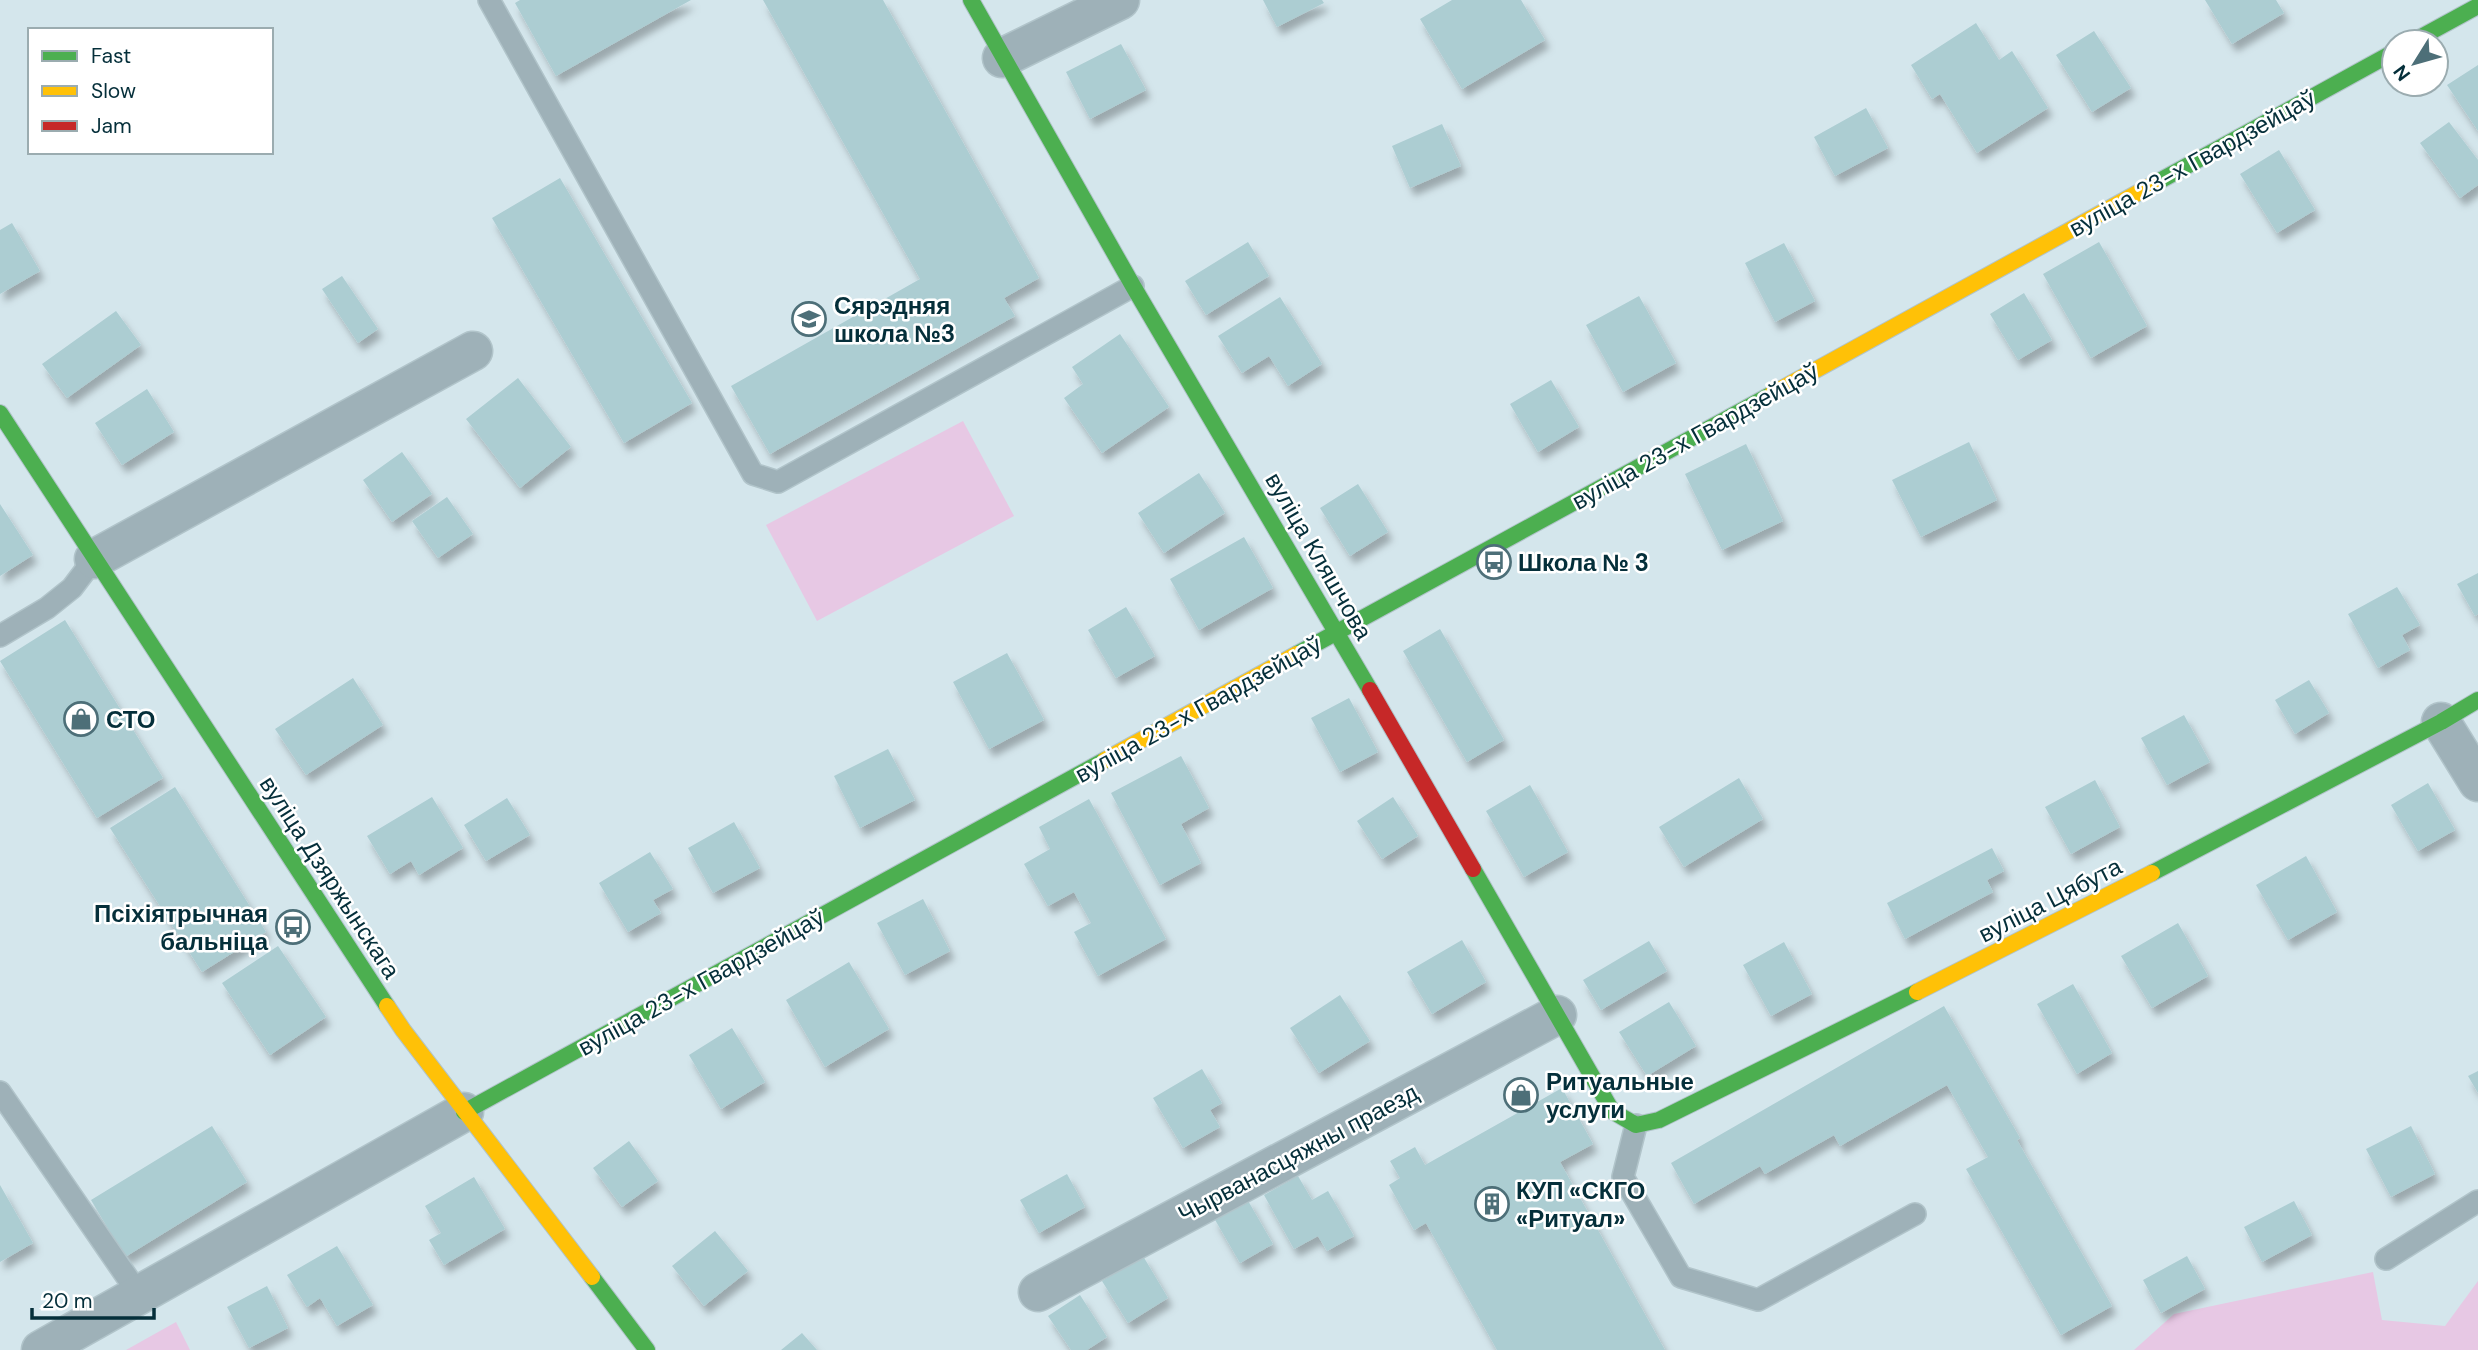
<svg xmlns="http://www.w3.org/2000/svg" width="2478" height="1350" viewBox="0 0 2478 1350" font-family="'DM Sans',sans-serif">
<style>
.green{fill:#e7c8e4}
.building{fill:#accdd2;filter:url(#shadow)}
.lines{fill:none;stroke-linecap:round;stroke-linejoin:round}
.lane-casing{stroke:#b1c4ca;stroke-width:24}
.street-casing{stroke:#b1c4ca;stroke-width:41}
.fast-casing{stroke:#b1c4ca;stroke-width:18}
.slow-casing{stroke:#b1c4ca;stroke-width:18}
.jam-casing{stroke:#b1c4ca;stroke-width:18}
.lane{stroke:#9eb1b8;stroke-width:21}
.street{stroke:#9eb1b8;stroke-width:38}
.fast{stroke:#4caf50;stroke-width:16}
.slow{stroke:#ffc107;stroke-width:16}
.jam{stroke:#c62828;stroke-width:16}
.labels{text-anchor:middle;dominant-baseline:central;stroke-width:5;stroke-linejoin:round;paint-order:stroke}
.street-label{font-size:24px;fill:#052f3a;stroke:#fff}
.poi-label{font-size:24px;font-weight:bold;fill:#052f3a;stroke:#fff;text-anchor:start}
</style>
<defs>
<filter id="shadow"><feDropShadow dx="4.5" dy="8" stdDeviation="3.5" flood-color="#0004"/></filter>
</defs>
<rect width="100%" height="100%" fill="#d4e6ec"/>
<path class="green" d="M963,421L1014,516L817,621L766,525Z
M2373,1272L2382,1320L2445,1326L2478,1281V1350H2134L2174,1314Z
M176,1322L190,1350H126Z"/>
<path class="building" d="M520,0H691L556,76L515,3Z
M763,0H883L1039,278L1004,298L1015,316L770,454L731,386L920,279Z
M1263,0H1322L1324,3L1277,27Z
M1452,0H1521L1545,40L1462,89L1420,19Z
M2205,0H2276L2284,13L2232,44Z
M1976,23L1999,60L2012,51L2048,108L1977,153L1940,94L1932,99L1911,65Z
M2094,31L2131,88L2092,112L2056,55Z
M1121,44L1146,90L1090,119L1066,72Z
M2478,65V131L2447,85Z
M1866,108L1888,148L1835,176L1814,137Z
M2449,122L2478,160V185L2460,198L2420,143Z
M1442,124L1461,166L1410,188L1392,146Z
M2279,150L2315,210L2277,233L2240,174Z
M560,178L692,403L624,443L492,218Z
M12,223L40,271L0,294V230Z
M1248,242L1269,276L1206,315L1185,281Z
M2099,242L2147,326L2091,358L2043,274Z
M1784,243L1815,301L1775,322L1745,263Z
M342,276L378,329L358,343L322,289Z
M2024,293L2052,340L2018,360L1990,314Z
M1639,296L1676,363L1623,392L1586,325Z
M1280,297L1322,364L1288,386L1269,356L1242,373L1218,336Z
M116,311L141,345L67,398L42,364Z
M1120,334L1169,407L1102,453L1064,398L1083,384L1072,367Z
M518,378L571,447L520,488L466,419Z
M1551,380L1579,427L1538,452L1510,404Z
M147,389L174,432L122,465L95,423Z
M1969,442L1997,500L1921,537L1892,480Z
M1746,444L1783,521L1722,550L1685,474Z
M402,452L432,494L392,522L363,480Z
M1199,473L1225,513L1164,553L1138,513Z
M1358,484L1388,532L1350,556L1320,508Z
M447,497L473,534L438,558L412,521Z
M0,504L33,555L0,576Z
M1244,537L1273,588L1199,630L1170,579Z
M2478,573V614L2475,616L2457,584Z
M2397,587L2420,625L2402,635L2410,650L2378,668L2348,614Z
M1126,607L1155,656L1116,678L1088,630Z
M65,620L163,778L97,818L0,661Z
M1440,629L1504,740L1467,762L1403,651Z
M1007,653L1044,720L989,749L953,682Z
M353,678L383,725L306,775L275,729Z
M2309,680L2329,713L2295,734L2275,700Z
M1349,698L1378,752L1340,772L1311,718Z
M2184,715L2210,762L2167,785L2141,738Z
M888,749L915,800L860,828L834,776Z
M1181,756L1209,808L1181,824L1201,863L1160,885L1111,793Z
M1739,778L1763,819L1684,867L1659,827Z
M2095,780L2120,827L2071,854L2045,807Z
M2428,783L2455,830L2418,851L2391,805Z
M1530,785L1568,852L1524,877L1486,811Z
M175,787L266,932L202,972L110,828Z
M432,797L463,848L419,875L411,861L390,874L367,836Z
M1393,797L1418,836L1382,859L1357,821Z
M507,798L530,835L486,861L464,825Z
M1089,799L1166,939L1098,976L1074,932L1091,923L1074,892L1048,906L1024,864L1050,849L1039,827Z
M734,822L760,868L713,893L688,848Z
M1992,848L2004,871L1987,880L1993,892L1905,939L1887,903Z
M650,852L673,889L653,900L661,913L628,932L599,883Z
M2306,856L2337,912L2288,940L2256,885Z
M923,899L950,951L905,975L877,923Z
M2178,923L2208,976L2152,1008L2121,956Z
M1462,940L1486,982L1432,1014L1407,972Z
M1649,941L1667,971L1601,1010L1583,980Z
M1784,942L1812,994L1771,1016L1743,965Z
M278,946L326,1017L270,1055L222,983Z
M849,962L889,1029L825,1067L786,1000Z
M2073,984L2112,1053L2077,1074L2037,1004Z
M1340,995L1370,1041L1319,1073L1290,1028Z
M1669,1002L1696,1046L1647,1076L1619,1032Z
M1944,1006L2020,1138L2017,1140L2112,1306L2061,1335L1966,1169L1988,1157L1947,1085L1840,1146L1834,1135L1765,1174L1760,1166L1694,1204L1671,1163Z
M732,1028L765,1082L721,1109L689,1055Z
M1202,1069L1222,1103L1210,1110L1220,1127L1183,1148L1153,1098Z
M2478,1071V1093L2468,1076Z
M1562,1088L1593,1144L1560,1162L1665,1350H1497L1426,1223L1414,1230L1389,1185L1400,1178L1390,1161L1415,1147L1425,1165Z
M212,1126L247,1182L125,1257L91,1200Z
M2411,1126L2435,1174L2391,1197L2366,1149Z
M629,1141L658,1181L622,1207L593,1168Z
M1067,1174L1085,1207L1039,1233L1020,1200Z
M1298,1176L1312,1200L1328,1191L1354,1236L1327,1251L1318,1236L1294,1249L1264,1195Z
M474,1177L505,1229L444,1265L429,1240L441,1233L425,1206Z
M0,1185L33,1243L0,1262Z
M1247,1199L1273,1244L1240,1263L1214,1218Z
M2294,1201L2312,1235L2262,1262L2244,1227Z
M715,1231L748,1271L704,1306L672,1266Z
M337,1246L373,1305L337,1326L320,1298L307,1307L287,1275Z
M1143,1256L1168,1298L1128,1323L1102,1281Z
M2187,1256L2205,1289L2161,1313L2143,1280Z
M267,1286L288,1328L249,1348L227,1307Z
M1080,1295L1107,1337L1087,1350H1071L1048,1316Z
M802,1333L817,1350H781Z"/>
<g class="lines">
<g class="lane-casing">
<path id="lane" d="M489,0L753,474L778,482L1133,286
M0,636L47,608L72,588L94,559
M0,1092L140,1296
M1636,1125L1623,1177L1681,1277L1758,1300L1915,1214
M2386,1259L2478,1201"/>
</g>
<g class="street-casing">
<path id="street" d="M1002,58L1120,0
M94,559L473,351
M2441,722L2478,782
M1038,1292L1557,1015
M41,1350L464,1112"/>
</g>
<g class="fast-casing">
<path id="fast" d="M971,0L1133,286L1370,690
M2412,42L2478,6
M2154,184L2394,52
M0,413L387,1006
M1297,654L1772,394
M1473,869L1612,1111L1636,1125L1659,1120L1917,992
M2152,873L2441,722L2478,700
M464,1112L1105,760
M592,1277L647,1350"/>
</g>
<g class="slow-casing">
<path id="slow" d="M1772,394L2154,184
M1105,760L1297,654
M1917,992L2152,873
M387,1006L403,1030L592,1277"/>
</g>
<g class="jam-casing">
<path id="jam" d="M1370,690L1473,869"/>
</g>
<use href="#lane" class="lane"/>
<use href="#street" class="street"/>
<use href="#fast" class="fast"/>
<use href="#slow" class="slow"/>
<use href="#jam" class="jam"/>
</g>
<defs>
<g id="school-ring" transform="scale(1.75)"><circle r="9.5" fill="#fff" stroke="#4d6f78" stroke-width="1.5"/><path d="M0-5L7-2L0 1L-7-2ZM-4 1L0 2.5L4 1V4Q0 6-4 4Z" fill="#4d6f78"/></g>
<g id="bus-ring" transform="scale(1.75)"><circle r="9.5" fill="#fff" stroke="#4d6f78" stroke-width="1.5"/><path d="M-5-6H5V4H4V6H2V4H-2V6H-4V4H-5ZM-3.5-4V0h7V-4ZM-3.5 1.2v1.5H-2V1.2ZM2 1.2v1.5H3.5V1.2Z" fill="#4d6f78"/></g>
<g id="shop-ring" transform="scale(1.75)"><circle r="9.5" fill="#fff" stroke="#4d6f78" stroke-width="1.5"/><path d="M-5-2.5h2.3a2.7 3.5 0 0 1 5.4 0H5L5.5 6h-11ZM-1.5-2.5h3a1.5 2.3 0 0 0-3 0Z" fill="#4d6f78"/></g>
<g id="building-ring" transform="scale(1.75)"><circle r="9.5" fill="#fff" stroke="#4d6f78" stroke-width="1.5"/><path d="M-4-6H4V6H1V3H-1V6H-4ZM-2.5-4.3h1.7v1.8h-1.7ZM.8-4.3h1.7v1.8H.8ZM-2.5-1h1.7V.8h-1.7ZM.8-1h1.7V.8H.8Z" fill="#4d6f78"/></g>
</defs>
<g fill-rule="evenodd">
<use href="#school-ring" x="809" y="319"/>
<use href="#bus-ring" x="1494" y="562"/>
<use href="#shop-ring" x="81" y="719"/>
<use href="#bus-ring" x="293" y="927"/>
<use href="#shop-ring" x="1521" y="1095"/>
<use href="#building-ring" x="1492" y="1204"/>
</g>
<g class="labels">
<g class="street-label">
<text transform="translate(2192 163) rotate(-29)">вуліца 23-х Гвардзейцаў</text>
<text transform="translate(1695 436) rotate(-29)">вуліца 23-х Гвардзейцаў</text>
<text transform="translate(1319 556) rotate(60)">вуліца Кляшчова</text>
<text transform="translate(1198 709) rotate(-29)">вуліца 23-х Гвардзейцаў</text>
<text transform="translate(330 877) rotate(57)">вуліца Дзяржынскага</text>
<text transform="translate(2050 900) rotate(-27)">вуліца Цябута</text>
<text transform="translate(701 982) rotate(-29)">вуліца 23-х Гвардзейцаў</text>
<text transform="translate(1298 1153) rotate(-28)">Чырванасцяжны праезд</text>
</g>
<g class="poi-label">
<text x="834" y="305">Сярэдняя<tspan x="834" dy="28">школа №3</tspan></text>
<text x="1518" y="562">Школа № 3</text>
<text x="106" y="719">СТО</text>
<text x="268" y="913" text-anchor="end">Псіхіятрычная<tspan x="268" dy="28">бальніца</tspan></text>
<text x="1546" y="1081">Ритуальные<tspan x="1546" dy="28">услуги</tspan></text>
<text x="1516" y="1190">КУП «СКГО<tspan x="1516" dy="28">«Ритуал»</tspan></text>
</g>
</g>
<rect x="28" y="28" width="245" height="126" fill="#ffffff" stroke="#9bacb0" stroke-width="2"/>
<rect x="42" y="51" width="35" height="10" fill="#4caf50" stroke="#9bacb0" stroke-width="2"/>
<text x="91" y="63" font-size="21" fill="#052f3a">Fast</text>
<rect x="42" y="86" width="35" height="10" fill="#ffc107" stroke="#9bacb0" stroke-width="2"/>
<text x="91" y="98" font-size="21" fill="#052f3a">Slow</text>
<rect x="42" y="121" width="35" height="10" fill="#c62828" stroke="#9bacb0" stroke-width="2"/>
<text x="91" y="133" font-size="21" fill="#052f3a">Jam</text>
<g transform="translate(2415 63) rotate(233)"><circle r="33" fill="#ffffff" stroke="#9bacb0" stroke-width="2"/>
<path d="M0-5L12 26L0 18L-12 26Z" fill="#4d6f78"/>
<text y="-10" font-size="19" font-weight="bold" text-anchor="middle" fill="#052f3a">N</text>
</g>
<path d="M32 1308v10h122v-10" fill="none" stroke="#052f3a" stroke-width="3.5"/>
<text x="42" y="1308" font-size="21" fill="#052f3a" stroke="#ffffff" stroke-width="5" paint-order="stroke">20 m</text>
</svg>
